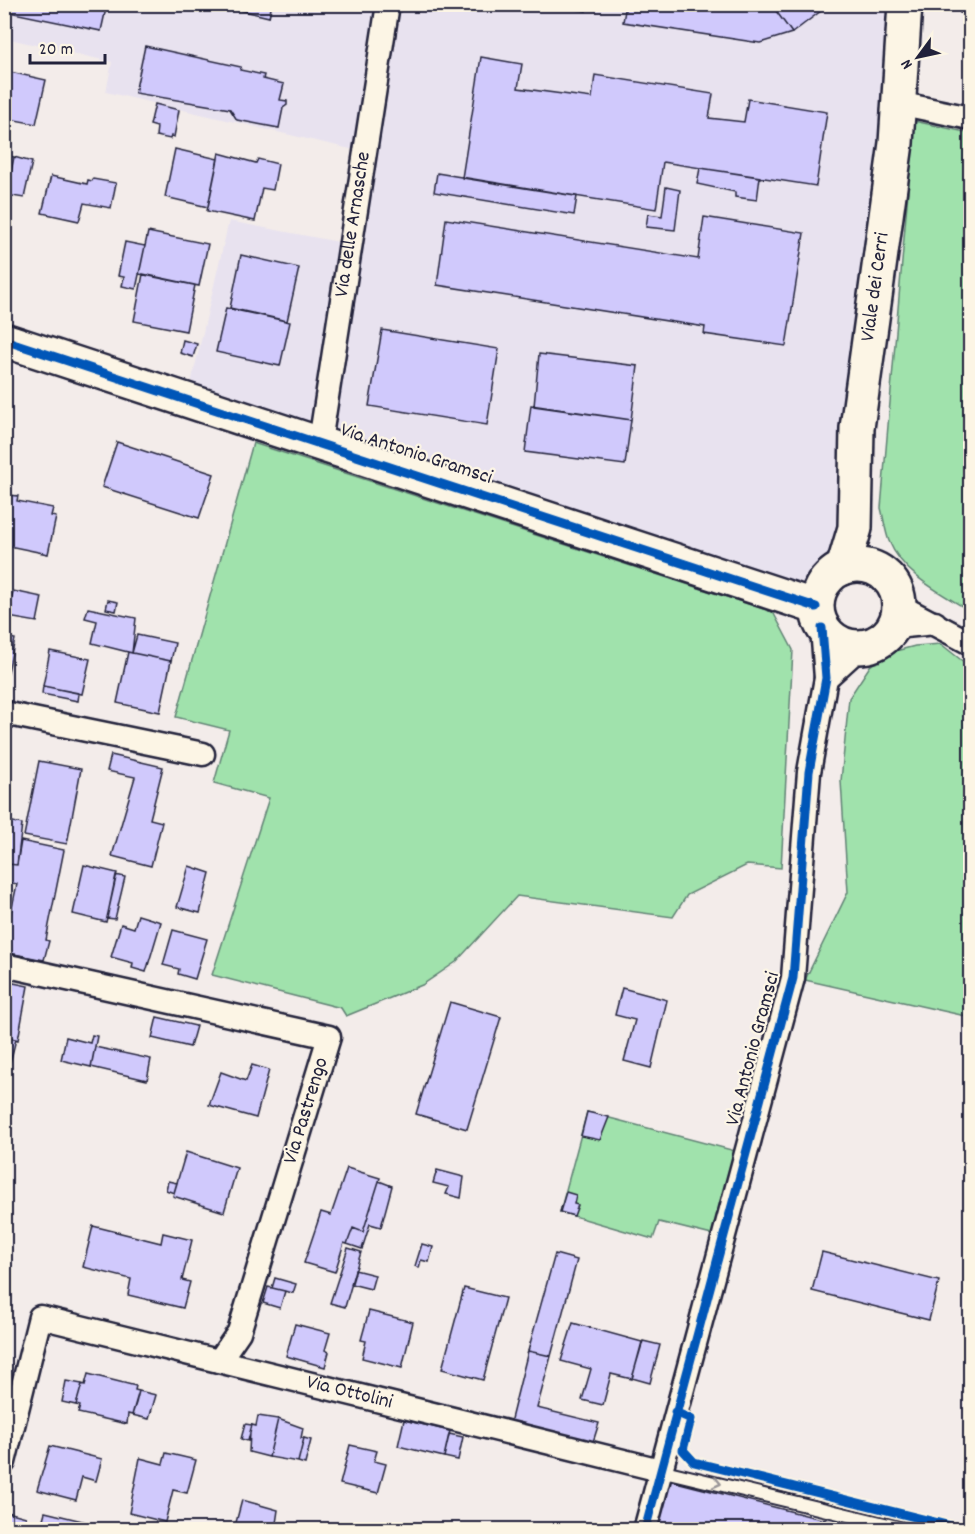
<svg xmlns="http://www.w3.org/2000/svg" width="975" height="1534" viewBox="0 0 975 1534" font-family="Dekko,sans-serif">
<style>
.built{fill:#e8e2ef}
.green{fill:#a0e2ac;stroke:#618274;stroke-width:1.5}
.building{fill:#d0c9fc;stroke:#22223b;stroke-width:1.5}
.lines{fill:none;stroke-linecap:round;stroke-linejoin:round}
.lane-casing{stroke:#22223b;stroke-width:16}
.street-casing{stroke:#22223b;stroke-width:27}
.secondary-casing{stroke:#22223b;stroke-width:38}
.lane{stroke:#fcf5e5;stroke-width:12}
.street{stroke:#fcf5e5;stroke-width:22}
.secondary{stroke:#fcf5e5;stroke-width:33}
.cycleway-casing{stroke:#fcf5e5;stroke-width:13}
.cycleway{stroke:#0057b8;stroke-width:9}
.oneway{stroke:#9a9698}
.labels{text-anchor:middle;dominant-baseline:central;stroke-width:4.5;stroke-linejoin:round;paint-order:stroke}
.street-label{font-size:21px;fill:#22223b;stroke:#fcf5e5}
</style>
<rect width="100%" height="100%" fill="#f3ecea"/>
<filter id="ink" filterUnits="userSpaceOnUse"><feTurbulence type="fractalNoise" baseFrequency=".0167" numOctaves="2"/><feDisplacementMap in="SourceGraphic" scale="12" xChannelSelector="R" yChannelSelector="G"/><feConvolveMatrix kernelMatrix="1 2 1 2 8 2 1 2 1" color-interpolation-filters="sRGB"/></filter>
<g filter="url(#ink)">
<path class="built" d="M5,4L900,5L836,565L816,584L737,576L189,392L229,221L344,243L359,151L106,92L112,62L5,38Z"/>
<path class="green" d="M914,121L970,133V611C941,593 903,575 889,541C885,531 884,519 881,508Z
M253,443L773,612L793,650L781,868L747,865L687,895L673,917L517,896L456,962L422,985L346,1016L341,1008L212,975L269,798L214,783L229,730L176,717Z
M941,644L970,667V1017L805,980L848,892L841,781L849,698L870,666L888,653L915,646Z
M587,1112L739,1152L716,1236L659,1222L653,1239L560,1212Z"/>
<path class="building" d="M4,4H107L101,31L4,11Z
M214,4H272L269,17Z
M542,4H587L586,11Z
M626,4H771L792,33L760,43L623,22Z
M771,4H830L792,33Z
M961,6H970V13H960Z
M145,46L241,67L240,70L264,75L263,79L284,84L280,100L287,101V105L283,108L279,128L237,120L230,109L135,93Z
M481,57L522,64L518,88L592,98L595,75L713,94L709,118L744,122L748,99L827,112L816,186L663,162L656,209L462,178Z
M4,71L10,72L4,97Z
M10,72L46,80L36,124L4,118V97Z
M155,104L179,110L174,137L171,136L170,139L156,136L157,127L150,125Z
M175,149L218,159L208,207L165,197Z
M219,153L256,163L258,159L278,164L273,190L262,188L255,221L207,211Z
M4,155L14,157L6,195H4Z
M14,157L32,162L24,198L6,195Z
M700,168L760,177L757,200L735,197V192L697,184Z
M437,173L577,196L574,215L434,192Z
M51,176L87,184L88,180L92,181L93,179L116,183L111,208L84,203L79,221L42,213Z
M666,187L680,190L675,230L646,227L648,214L662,216Z
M704,217L804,233L786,346L704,334L705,327L437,285L446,219L698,259Z
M148,232L208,244L199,286L139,274Z
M125,242L145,246L136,289L122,286L124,277L118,276Z
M241,255L299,268L287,321L230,308Z
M143,274L195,285L186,331L134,321Z
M226,308L290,322L280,366L216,352Z
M382,330L499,349L487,425L369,406Z
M183,340L197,344L193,357L180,353Z
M539,354L638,366L631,420L534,406Z
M531,405L631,420L625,465L525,452Z
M117,442L214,474L199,518L102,487Z
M4,489L10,491L8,495L18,496L17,501L53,508L51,516L56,517L48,554L4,545Z
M13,591L42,597L37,622L8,617Z
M108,600L118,602L116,611L106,609Z
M88,608L136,618L132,653L92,643L97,621L85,618Z
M137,635L175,643L171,661L132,653Z
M4,637L15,639L5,686H4Z
M50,651L90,659L82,694L43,686Z
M128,652L171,661L160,712L117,703Z
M43,686L79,693L78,701L42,694Z
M111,755L163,767L150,819L162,822L151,866L112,856L135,777L107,771Z
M39,761L81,769L67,844L24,836Z
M4,820L22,824L17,865L8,864L4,878Z
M21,841L64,850L46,940L49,941L44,960L4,952V931H7L17,884L4,881V878L8,864L17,865Z
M84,865L117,873L106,922L73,914Z
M189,866L210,873L200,913L177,907Z
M116,875L125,877L115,919L107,918Z
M138,915L161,922L146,972L132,968L133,963L111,957L121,924L134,928Z
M173,930L207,939L195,979L178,974L179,969L163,965Z
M4,981L28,986L18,1040L4,1037Z
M622,988L667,1000L651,1068L624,1061L635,1020L615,1015Z
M450,1002L501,1017L467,1129L416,1114Z
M157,1017L196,1026L190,1047L152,1038Z
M92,1035L97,1036L91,1067L61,1060L66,1037L90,1043Z
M4,1037L16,1039L6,1079H4Z
M95,1047L151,1059L147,1080L91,1067Z
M252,1065L269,1070L256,1118L209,1105L221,1072L246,1081Z
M587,1112L609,1117L600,1140L581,1136Z
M186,1152L237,1168L224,1212L173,1196Z
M347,1168L380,1178L363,1232L353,1228L347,1244L344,1243L335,1272L304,1263L321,1212L331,1215Z
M437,1170L464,1177L461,1198L446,1194L449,1187L433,1183Z
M380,1178L379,1181L392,1186L381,1227L370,1224L362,1249L347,1244L353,1228L363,1232Z
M168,1181L177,1183L174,1193L166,1190Z
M566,1192L576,1195L574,1204L578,1205L574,1216L560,1212Z
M93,1226L161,1243L163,1233L192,1240L182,1280L190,1282L183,1308L128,1295L131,1279L83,1267Z
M422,1244L433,1247L429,1262L421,1260L419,1268L415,1266Z
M348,1248L361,1252L345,1307L330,1303Z
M822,1252L939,1281L929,1320L812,1291Z
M555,1254L577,1260L551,1356L528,1351Z
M355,1270L375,1275L371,1289L351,1284Z
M275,1278L296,1284L293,1293L272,1288Z
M268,1287L285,1291L280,1308L263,1303Z
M464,1288L505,1298L483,1380L442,1369Z
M369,1311L413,1322L402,1368L362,1358L366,1341L361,1340Z
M573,1323L642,1342L632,1379L611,1374L603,1405L582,1400L591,1369L561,1361Z
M295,1324L330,1333L325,1350L329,1352L325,1367L286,1356Z
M643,1341L660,1345L650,1383L632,1378Z
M528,1351L551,1356L537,1408L599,1423L592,1445L510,1423Z
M88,1374L136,1386L135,1390L139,1391L136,1403L132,1415L128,1414L127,1424L78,1413L80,1406L76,1405L82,1384L85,1385Z
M66,1381L82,1384L76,1405L62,1402Z
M139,1391L156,1395L149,1419L132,1415Z
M258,1416L278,1419L269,1457L249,1452L250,1432L252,1425L256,1426Z
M278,1419L303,1428L301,1438H304L298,1462L269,1457Z
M404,1420L450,1431L444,1457L398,1446Z
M245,1424L252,1425L248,1441L241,1439Z
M449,1434L463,1437L458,1460L444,1457Z
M304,1438L311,1440L305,1464L298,1462Z
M350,1445L377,1451L374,1461L386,1464L378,1493L340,1484Z
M50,1446L102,1459L96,1481L82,1477L76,1500L37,1490Z
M166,1453L196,1460L187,1493L173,1490L165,1522L129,1513L140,1458L163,1464Z
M664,1479L864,1530H652Z
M242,1500L278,1510L275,1530H234Z
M4,1511L26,1517L23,1530H4Z
M45,1512L95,1524L94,1530H40Z"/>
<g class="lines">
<g class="lane-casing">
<path id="lane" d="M660,1470L910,1530"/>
</g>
<g class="street-casing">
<g id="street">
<path d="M898,103L970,118"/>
<path id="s1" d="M320,442L388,4"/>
<path d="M900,606L970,643"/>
<path d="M895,627L935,623"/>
<path d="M826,678L859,648"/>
<path d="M4,713L203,754"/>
<path d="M4,965L329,1037L239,1332L219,1361"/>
<path id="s2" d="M4,1462L40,1317L660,1470"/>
<path d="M645,1530L793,978L809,772L826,678L822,628"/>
</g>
</g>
<g class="secondary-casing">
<g id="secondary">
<path d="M4,340L816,607"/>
<circle cx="858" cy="606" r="41"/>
<path id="s3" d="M843,568L855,528L857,428L896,143L905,4"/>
</g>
</g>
<use href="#lane" class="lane"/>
<use href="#street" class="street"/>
<use href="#secondary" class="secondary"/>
<g class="cycleway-casing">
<path id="cycleway" d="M4,340L816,607
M675,1412L691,1419L683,1450L694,1462L967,1530
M645,1530L793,978L809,772L826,678L822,628"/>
</g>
<use href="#cycleway" class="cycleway"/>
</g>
<defs><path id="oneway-chevron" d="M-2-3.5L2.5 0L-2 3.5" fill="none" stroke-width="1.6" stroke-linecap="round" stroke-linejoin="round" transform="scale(1.5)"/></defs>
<use class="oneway" href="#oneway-chevron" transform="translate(717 1483) rotate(13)"/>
</g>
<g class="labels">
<g class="street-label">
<text stroke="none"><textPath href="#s1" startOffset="220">Via delle Arnasche</textPath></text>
<text stroke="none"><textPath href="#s3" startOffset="284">Viale dei Cerri</textPath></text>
<text transform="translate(416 455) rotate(18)">Via Antonio Gramsci</text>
<text transform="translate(754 1049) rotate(-75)">Via Antonio Gramsci</text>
<text transform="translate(307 1111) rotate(-73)">Via Pastrengo</text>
<text stroke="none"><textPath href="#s2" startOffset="468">Via Ottolini</textPath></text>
</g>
</g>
<rect width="975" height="1534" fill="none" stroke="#fcf5e5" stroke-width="24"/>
<rect x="12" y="12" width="951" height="1510" fill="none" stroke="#22223b" stroke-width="2" filter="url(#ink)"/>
<g transform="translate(918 57) rotate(237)" stroke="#fcf5e5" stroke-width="4.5" paint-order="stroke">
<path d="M0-4.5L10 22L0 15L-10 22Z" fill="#22223b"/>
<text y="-9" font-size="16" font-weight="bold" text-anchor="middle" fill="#22223b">N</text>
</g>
<path d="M30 54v9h75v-9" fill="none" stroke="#22223b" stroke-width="3"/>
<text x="39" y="54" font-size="18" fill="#22223b" stroke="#fcf5e5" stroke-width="4.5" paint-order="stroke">20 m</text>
</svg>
